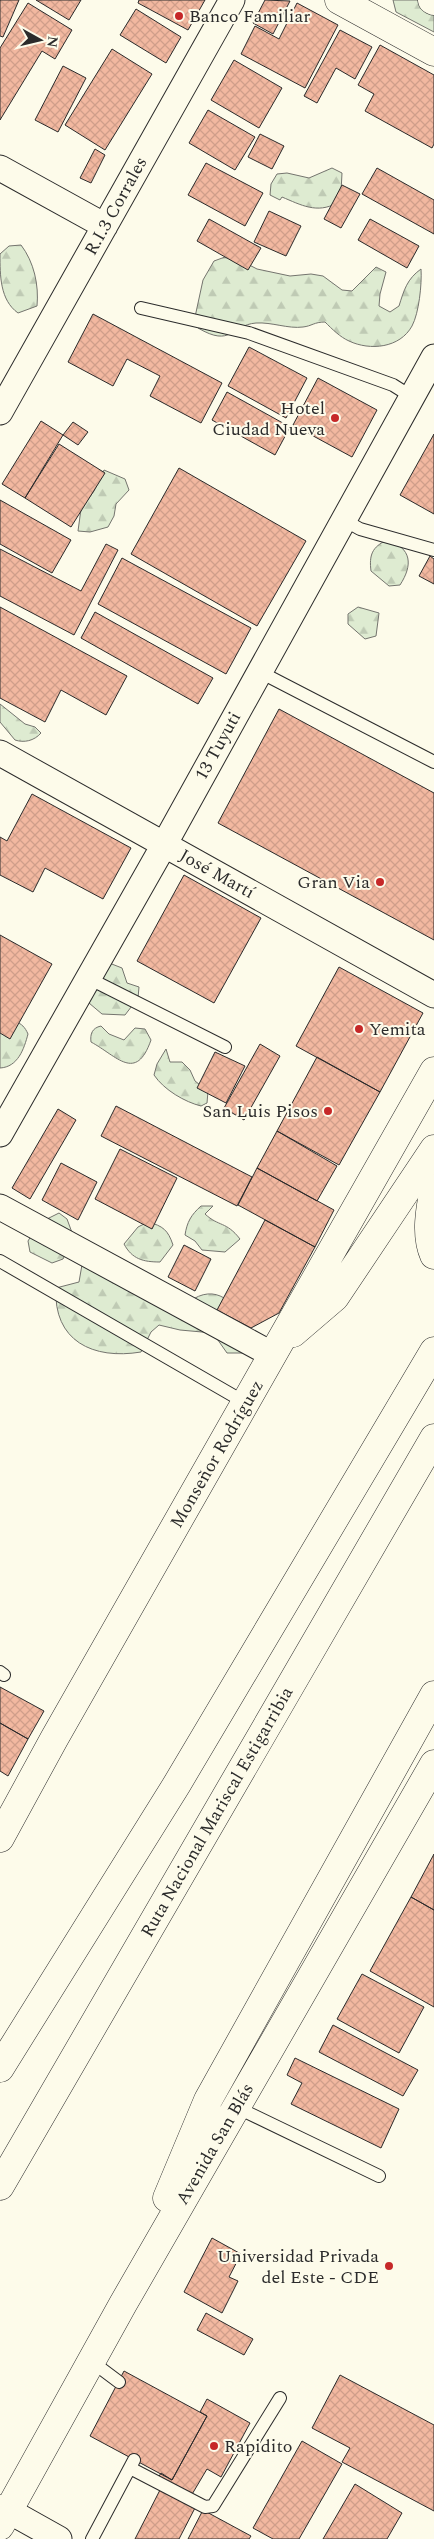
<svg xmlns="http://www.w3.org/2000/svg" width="434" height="2539" viewBox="0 0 434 2539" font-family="Spectral,serif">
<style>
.forest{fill:url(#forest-firs);stroke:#74746e}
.building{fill:url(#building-cross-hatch);stroke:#2b2b2b}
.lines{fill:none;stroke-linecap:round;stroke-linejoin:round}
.service-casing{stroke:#2b2b2b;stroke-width:14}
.minor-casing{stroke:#2b2b2b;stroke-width:27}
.tertiary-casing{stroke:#2b2b2b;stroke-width:29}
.trunk-casing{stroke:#2b2b2b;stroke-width:29}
.service{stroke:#fdfbea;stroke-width:12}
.minor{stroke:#fdfbea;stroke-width:25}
.tertiary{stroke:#fdfbea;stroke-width:28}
.trunk{stroke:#fdfbea;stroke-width:28}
.poi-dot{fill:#c62828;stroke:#fdfbea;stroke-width:2}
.labels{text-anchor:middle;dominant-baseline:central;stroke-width:4;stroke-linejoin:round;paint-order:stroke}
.poi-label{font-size:18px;fill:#2b2b2b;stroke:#fdfbea;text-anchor:end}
.street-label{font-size:18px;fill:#2b2b2b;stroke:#fdfbea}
</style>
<defs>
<pattern id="forest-firs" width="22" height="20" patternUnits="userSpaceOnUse" patternTransform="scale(1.25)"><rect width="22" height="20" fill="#deebd1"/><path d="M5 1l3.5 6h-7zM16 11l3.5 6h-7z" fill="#bfcab4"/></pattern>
<pattern id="building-cross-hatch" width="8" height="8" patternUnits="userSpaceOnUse" patternTransform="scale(1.25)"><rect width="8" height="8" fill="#f2b8a0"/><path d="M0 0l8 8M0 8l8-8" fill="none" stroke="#d09e8a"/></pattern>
</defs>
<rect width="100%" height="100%" fill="#fdfbea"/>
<path class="forest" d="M393,0H425L434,7V32L396,12Z
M332,168L342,173L341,192L337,203C317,214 301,205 282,197L280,200L270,195L271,184L277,174L287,173L309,178Z
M21,245C34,262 39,285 37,306L18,313C0,300 0,276 0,254L9,246Z
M225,257L236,258L257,269L290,276L311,274L323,276L342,290L352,291L376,267L386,272L380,294L379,306L390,312L399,306C404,290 407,279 421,269C422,284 419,313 412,326C400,348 370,351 349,341C340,337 332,329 325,322C314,322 312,326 303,327C288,329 272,322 256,323C231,325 232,348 198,328L195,317L203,280L214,261Z
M104,470L125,479L129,490L116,504L114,516L108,527L90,532L78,531L81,509L94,491Z
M387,540C412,548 413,565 400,585L389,586L371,571C369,555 372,547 387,540Z
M358,607L379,613L376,636L365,639L348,624V614Z
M0,704L25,724L35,727L41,733C34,741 24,743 15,740L0,722Z
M99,959L122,968L127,983L139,987L138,998L125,1015L102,1014L89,1003L90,990Z
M0,1020C13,1021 22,1020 28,1034C24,1049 18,1067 0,1068Z
M101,1026L109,1034L124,1040L135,1028L145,1029L151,1040C136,1083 117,1056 91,1042C90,1034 92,1028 101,1026Z
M166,1049L170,1062H182L190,1070L195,1081L208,1091L207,1103L201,1106C185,1102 164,1090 154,1075L157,1064Z
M201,1206H213L205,1214C219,1227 226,1221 240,1239L225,1252L202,1250L195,1241L185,1235C187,1222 191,1215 201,1206Z
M59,1213L67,1219L74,1238L63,1259L52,1263L30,1252L28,1241L39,1223Z
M148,1222C163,1226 168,1230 173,1245L160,1262C143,1262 132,1259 124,1244L138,1227Z
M83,1259L189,1302C215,1282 237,1302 246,1329C249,1336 247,1345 248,1353H227L213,1333L180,1330L159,1325L151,1332L141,1352C93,1360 53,1341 56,1288L79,1282Z"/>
<path class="building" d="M0,0H19L3,37L0,36Z
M36,0H81L69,20Z
M139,0H205L188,30L138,3Z
M265,0L290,1L273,34L253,23Z
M28,3L72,30L55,59L42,51L0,120V48Z
M297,3L338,25L305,88L241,54L255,26L279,39Z
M136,9L181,37L166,63L120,35Z
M340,30L372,47L355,79L336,68L317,103L304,96Z
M380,45L434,75V144L432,148L365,111L374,94L358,85Z
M112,49L152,74L105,150L65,125Z
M234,60L282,88L259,128L211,100Z
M63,66L86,78L58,132L35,120Z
M208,110L255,137L235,170L189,143Z
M260,134L284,146L272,169L248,157Z
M95,149L105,155L91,183L80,178Z
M206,163L263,193L245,226L188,195Z
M377,168L434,200V234L362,194Z
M342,185L360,194L341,228L324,219Z
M269,211L301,226L286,256L254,242Z
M209,219L261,248L248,270L197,241Z
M370,219L419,246L407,268L358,240Z
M93,314L222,383L201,423L150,396L160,376L127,359L113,386L68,362Z
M249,347L307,378L286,418L228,386Z
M318,378L377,410L352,457L293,425Z
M227,392L290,427L275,455L212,420Z
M41,421L63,435L25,498L2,484Z
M73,422L88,432L78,445L63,435Z
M434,434V514L400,495Z
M59,444L105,473L71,527L25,498Z
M179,468L306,541L257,626L131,554Z
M0,500L71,540L52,573L0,544Z
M106,544L118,550L74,635L0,596V549L81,591Z
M430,556L434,559V584L419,576Z
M122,558L251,628L226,674L98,604Z
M0,607L127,676L106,715L61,690L45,722L0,698Z
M95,612L213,678L198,704L81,638Z
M279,709L434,793V940L218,823Z
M32,794L131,848L103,899L45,868L33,892L0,875V837L7,841Z
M184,875L261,918L214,1003L137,961Z
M0,935L52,964L10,1039L0,1033Z
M339,967L423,1013L380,1092L296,1046Z
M260,1044L280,1056L244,1120L224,1108Z
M215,1052L245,1066L226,1103L197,1088Z
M317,1057L380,1092L339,1165L277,1131Z
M116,1106L252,1177L237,1206L101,1136Z
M58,1109L76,1120L30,1199L12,1188Z
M277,1131L337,1166L317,1201L257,1168Z
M120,1149L177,1178L152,1229L95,1199Z
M61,1163L97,1182L78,1220L42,1200Z
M257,1168L334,1210L315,1247L238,1205Z
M265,1220L315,1247L279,1313L251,1328L217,1310Z
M184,1245L211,1259L195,1291L168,1277Z
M0,1687L44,1711L28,1739L0,1723Z
M0,1723L28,1739L8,1776L0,1771Z
M434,1854V1910L411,1897Z
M411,1897L434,1910V2007L370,1971Z
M362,1974L424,2007L399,2053L337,2019Z
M333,2025L418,2070L403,2096L319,2052Z
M295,2058L399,2109L381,2148L291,2104L302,2083L287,2075Z
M212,2238L241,2254L229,2277L238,2281L222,2313L184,2292Z
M206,2313L253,2339L244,2355L197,2330Z
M124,2371L207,2416L172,2480L90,2436Z
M340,2375L434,2425V2511L342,2462L350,2448L312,2428Z
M207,2399L250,2423L221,2477L207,2469L191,2496L158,2478L161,2473L172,2480L207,2416L200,2412Z
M302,2441L342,2464L299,2539H273L253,2528Z
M355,2484L402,2513L387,2539H323Z
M161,2488L196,2506L179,2539H135Z
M203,2510L251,2536L249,2539H188Z"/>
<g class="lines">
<g class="service-casing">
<path id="service" d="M141,308L249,333L393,385L412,397
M344,520L360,529L434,550
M260,672L434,762
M88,978L225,1047
M0,1261L246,1403
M0,1672L4,1675
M236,2107L379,2176
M91,2361L119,2382
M130,2468L205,2507L213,2506L280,2398
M92,2539L134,2460"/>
</g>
<g class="minor-casing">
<path id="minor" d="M0,168L105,226
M0,412L232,0
M0,753L434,995
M0,1134L164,845L434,357
M0,1207L273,1355
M9,2511L59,2539"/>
</g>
<g class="tertiary-casing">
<path id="tertiary" d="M339,0L434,52
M432,0L434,1
M293,1333L335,1297L434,1149
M0,1838L54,1739L434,1071
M167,2198L208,2100L434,1695
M0,2526L123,2304L434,1764"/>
</g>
<g class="trunk-casing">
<path id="trunk" d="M434,1188C430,1209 425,1235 434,1255
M0,2068L177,1784L434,1351
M0,2186L434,1438
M0,2509L9,2511"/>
</g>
<use href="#service" class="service"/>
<use href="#minor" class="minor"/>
<use href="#tertiary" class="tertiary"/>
<use href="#trunk" class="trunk"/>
</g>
<g class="poi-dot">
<circle cx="179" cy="16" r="5"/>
<circle cx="335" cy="418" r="5"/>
<circle cx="380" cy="882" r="5"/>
<circle cx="359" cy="1029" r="5"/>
<circle cx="328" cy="1111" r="5"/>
<circle cx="389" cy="2266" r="5"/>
<circle cx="214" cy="2446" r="5"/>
</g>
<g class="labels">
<g class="poi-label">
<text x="189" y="16" text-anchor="start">Banco Familiar</text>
<text x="325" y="408">Hotel<tspan x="325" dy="21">Ciudad Nueva</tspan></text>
<text x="370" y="882">Gran Via</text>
<text x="369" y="1029" text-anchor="start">Yemita</text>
<text x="318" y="1111">San Luis Pisos</text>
<text x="379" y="2256">Universidad Privada<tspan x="379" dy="21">del Este - CDE</tspan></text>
<text x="224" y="2446" text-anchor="start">Rapidito</text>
</g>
<g class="street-label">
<text transform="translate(116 206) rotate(-61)">R.I.3 Corrales</text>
<text transform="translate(218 746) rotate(-61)">13 Tuyuti</text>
<text transform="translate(217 874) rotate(29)">José Martí</text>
<text transform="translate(217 1454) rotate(-60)">Monseñor Rodríguez</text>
<text transform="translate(217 1812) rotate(-60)">Ruta Nacional Mariscal Estigarribia</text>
<text transform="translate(215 2144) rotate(-60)">Avenida San Blás</text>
</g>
</g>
<g transform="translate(40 40) rotate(98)" stroke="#fdfbea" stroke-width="4" paint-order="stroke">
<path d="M0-4L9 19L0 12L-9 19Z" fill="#2b2b2b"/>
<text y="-8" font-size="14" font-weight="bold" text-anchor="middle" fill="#2b2b2b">N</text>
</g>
</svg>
